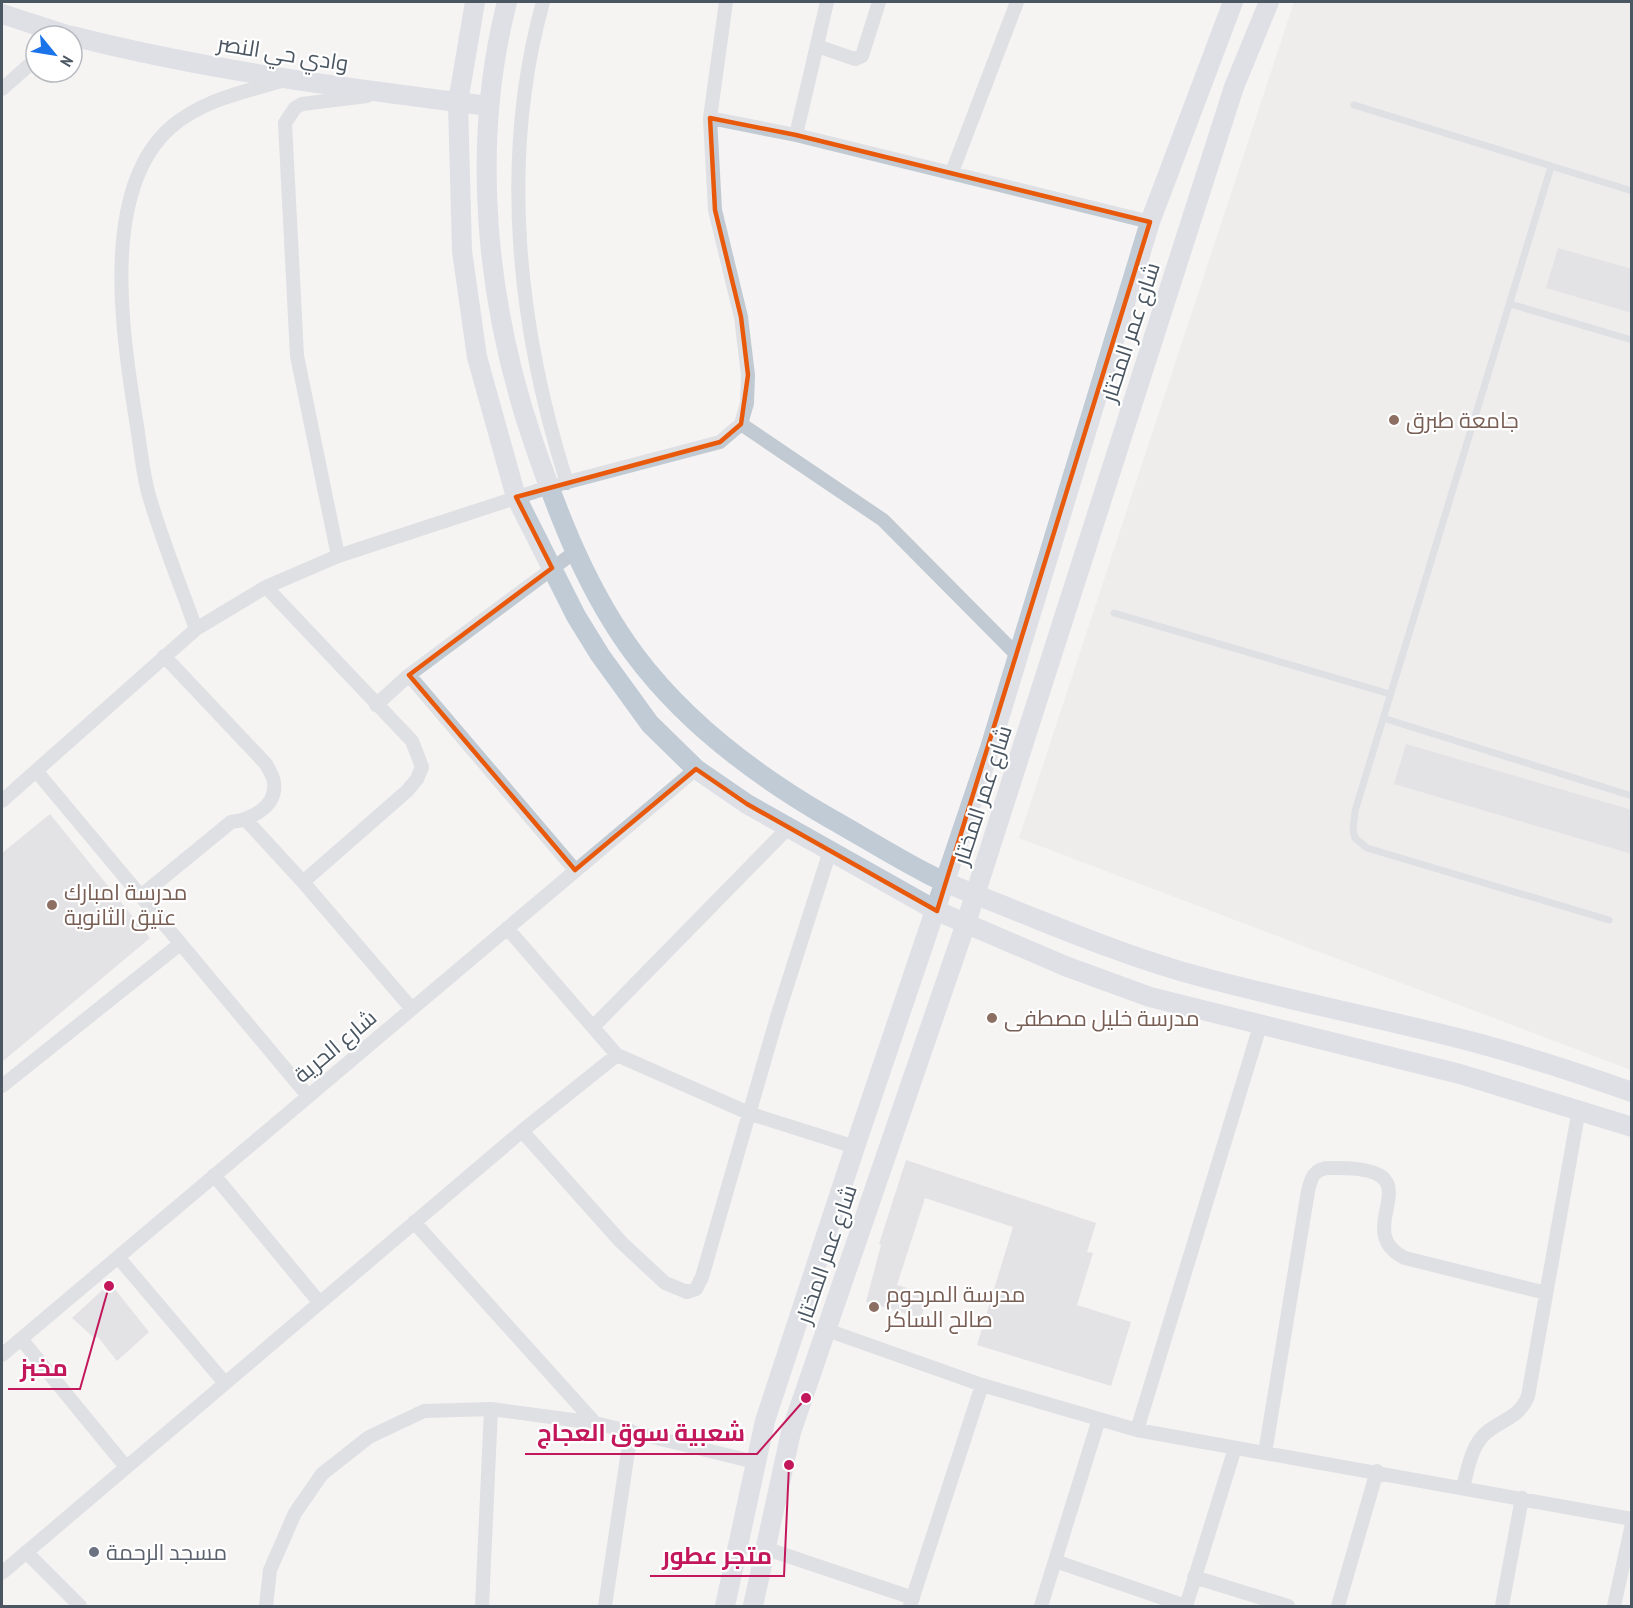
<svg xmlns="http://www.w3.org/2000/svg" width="1633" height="1608" viewBox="0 0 1633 1608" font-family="'PT Sans Narrow',Cairo,sans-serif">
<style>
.education{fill:#e6e4e5}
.building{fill:#cdcfd5}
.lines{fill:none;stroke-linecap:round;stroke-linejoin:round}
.lane{stroke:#c1cad2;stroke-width:7}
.street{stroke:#c1cad2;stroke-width:14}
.secondary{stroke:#c1cbd6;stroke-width:20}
.marked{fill:none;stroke:#e8590c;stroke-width:4.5;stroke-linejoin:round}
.education-dot{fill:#8d6e63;stroke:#fff;stroke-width:2}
.worship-dot{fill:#6b7280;stroke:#fff;stroke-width:2}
.labels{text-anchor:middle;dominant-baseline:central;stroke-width:4.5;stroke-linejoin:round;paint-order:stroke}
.street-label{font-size:22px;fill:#4a5661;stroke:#fff}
.education-label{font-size:22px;fill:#785e54;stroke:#fff;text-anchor:start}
.worship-label{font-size:22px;fill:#5b616d;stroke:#fff;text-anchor:start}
.leader{fill:none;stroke:#c2185b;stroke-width:2}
.callout-dot{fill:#c2185b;stroke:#fff;stroke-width:2}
.callout-label{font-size:24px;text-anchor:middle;font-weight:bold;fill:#c2185b;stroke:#fff;stroke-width:4.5;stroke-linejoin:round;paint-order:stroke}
</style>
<rect width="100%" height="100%" fill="#f5f3f3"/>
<path class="education" d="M1294,2H1631V1070L1019,838Z"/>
<path class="building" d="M1558,248L1632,269V313L1546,288Z
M1406,744L1632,810V854L1394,784Z
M50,814L150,938L2,1062V853Z
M906,1160L1096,1223L1087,1252L1093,1253L1077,1305L1131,1322L1111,1386L977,1345L1013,1227L925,1198L897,1285L928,1294L921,1318L866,1302L881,1245L879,1244Z
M110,1283L149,1332L117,1361L98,1337H93L72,1318Z"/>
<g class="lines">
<path class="lane" d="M1354,105L1632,191
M1551,167L1355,811L1353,830L1355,838L1367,848L1609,920
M1510,304L1632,340
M1114,613L1390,694
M1383,718L1632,796"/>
<path class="street" d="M543,2C499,160 518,329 567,483
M817,46L855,59L862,56L879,2
M2,89L36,59
M710,118L796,135L1150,222
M796,135L827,2
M952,172L1017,2
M741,424L883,520L1018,656
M338,556L297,356L285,123L295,108L302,104L367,96
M266,587L412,741L422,767L417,779L407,791L303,882
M196,629C180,584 161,538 148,492C142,469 140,443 136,420C123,337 99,192 170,128C202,100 243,92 282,81
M409,675L575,870
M376,705L409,675L576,551
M37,772L308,1096
M2,801L196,629L266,587L338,556L549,487L720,442L741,424L747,403L748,375L741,317L715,210L710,118L726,2
M246,820L303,882L412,1009
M142,895L231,822C250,820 277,807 274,783C274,777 269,770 266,764L164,656
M507,928L617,1055L751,1114L855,1147
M593,1027L789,827
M2,1086L180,944
M522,1131L621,1242L665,1283L687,1292L696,1289L702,1277L777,1017L830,851
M214,1175L319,1302
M414,1222L595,1423
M118,1257L224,1382
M824,1329L982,1385L1137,1430L1632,1519
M21,1339L126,1467
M2,1355L696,769
M1137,1430L1260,1026
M1265,1453L1308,1191C1311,1178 1314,1168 1330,1168C1445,1165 1345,1229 1405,1258L1546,1293
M1463,1487C1468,1469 1471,1445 1487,1432C1503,1419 1520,1417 1528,1396L1579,1109
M764,1548L913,1598
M26,1552L80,1606
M1055,1561L1186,1606
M2,1573L522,1131L617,1055
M1194,1577L1288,1606
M266,1606L270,1570L295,1513L322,1474L369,1437L424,1411L491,1409L595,1423L755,1462
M482,1606L491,1409
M605,1606L631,1431
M910,1606L982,1385
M1041,1606L1099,1419
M1186,1606L1235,1448
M1338,1606L1377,1471
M1502,1606L1522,1498
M1614,1606L1632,1524"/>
<path class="secondary" d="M475,2L458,102L462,251L477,357L516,497L576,616L600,655L650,724L696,769L747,804L937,911L1065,966L1150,997L1460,1074L1632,1127
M507,2C470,147 486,304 534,444C559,517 588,592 635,655C685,722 754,774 826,816C860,835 893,856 928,874C957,889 989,899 1019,912C1072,933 1125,955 1180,971C1278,999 1379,1017 1477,1043C1529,1057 1581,1074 1632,1092
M2,14L70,36
M72,36C209,71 348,88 488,106
M725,1606L765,1421L855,1147L990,748L1150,222L1233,2
M753,1606L791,1432L965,926L1234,87L1269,2"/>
</g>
<path d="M0 0H1633V1608H0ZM710,118L796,135L1150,222L937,911L747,804L696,769L575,870L409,675L552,568L516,497L720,442L741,424L748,375L741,317L715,210Z" fill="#f5f3f3" fill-opacity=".55" fill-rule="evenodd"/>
<path class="marked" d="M710,118L796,135L1150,222L937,911L747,804L696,769L575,870L409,675L552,568L516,497L720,442L741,424L748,375L741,317L715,210Z"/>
<g class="education-dot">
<circle cx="1394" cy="420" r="6"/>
<circle cx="52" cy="905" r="6"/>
<circle cx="992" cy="1018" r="6"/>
<circle cx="874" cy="1307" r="6"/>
</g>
<circle class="worship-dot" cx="94" cy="1552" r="6"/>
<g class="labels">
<g class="street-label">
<text transform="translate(283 53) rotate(9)">وادي حي النصر</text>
<text transform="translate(1130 332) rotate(-72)">شارع عمر المختار</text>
<text transform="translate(982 795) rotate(-72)">شارع عمر المختار</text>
<text transform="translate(335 1046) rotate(-40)">شارع الحرية</text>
<text transform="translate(826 1254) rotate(-71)">شارع عمر المختار</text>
</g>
<g class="education-label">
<text x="1406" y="420">جامعة طبرق</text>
<text x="64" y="892">مدرسة امبارك<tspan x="64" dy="25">عتيق الثانوية</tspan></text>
<text x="1004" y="1018">مدرسة خليل مصطفى</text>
<text x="886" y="1294">مدرسة المرحوم<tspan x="886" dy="25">صالح الساكر</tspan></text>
</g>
<g class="worship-label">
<text x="106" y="1552">مسجد الرحمة</text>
</g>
</g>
<path class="leader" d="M109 1286L80 1389H8M806 1398L757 1454H525M789 1465L784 1576H650"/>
<g class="callout-dot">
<circle cx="109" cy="1286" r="6"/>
<circle cx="806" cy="1398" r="6"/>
<circle cx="789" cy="1465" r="6"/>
</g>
<g class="callout-label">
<text x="44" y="1376">مخبز</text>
<text x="641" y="1441">شعبية سوق العجاج</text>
<text x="717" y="1564">متجر عطور</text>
</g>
<rect width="1633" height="1608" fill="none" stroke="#4a5661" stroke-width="6"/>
<g transform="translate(54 54) rotate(120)"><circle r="28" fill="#ffffff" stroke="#b7bbc0" stroke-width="1.5"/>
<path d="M0-4.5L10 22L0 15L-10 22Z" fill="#1a73e8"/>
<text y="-9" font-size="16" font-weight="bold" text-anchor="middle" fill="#4a5661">N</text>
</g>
</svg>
